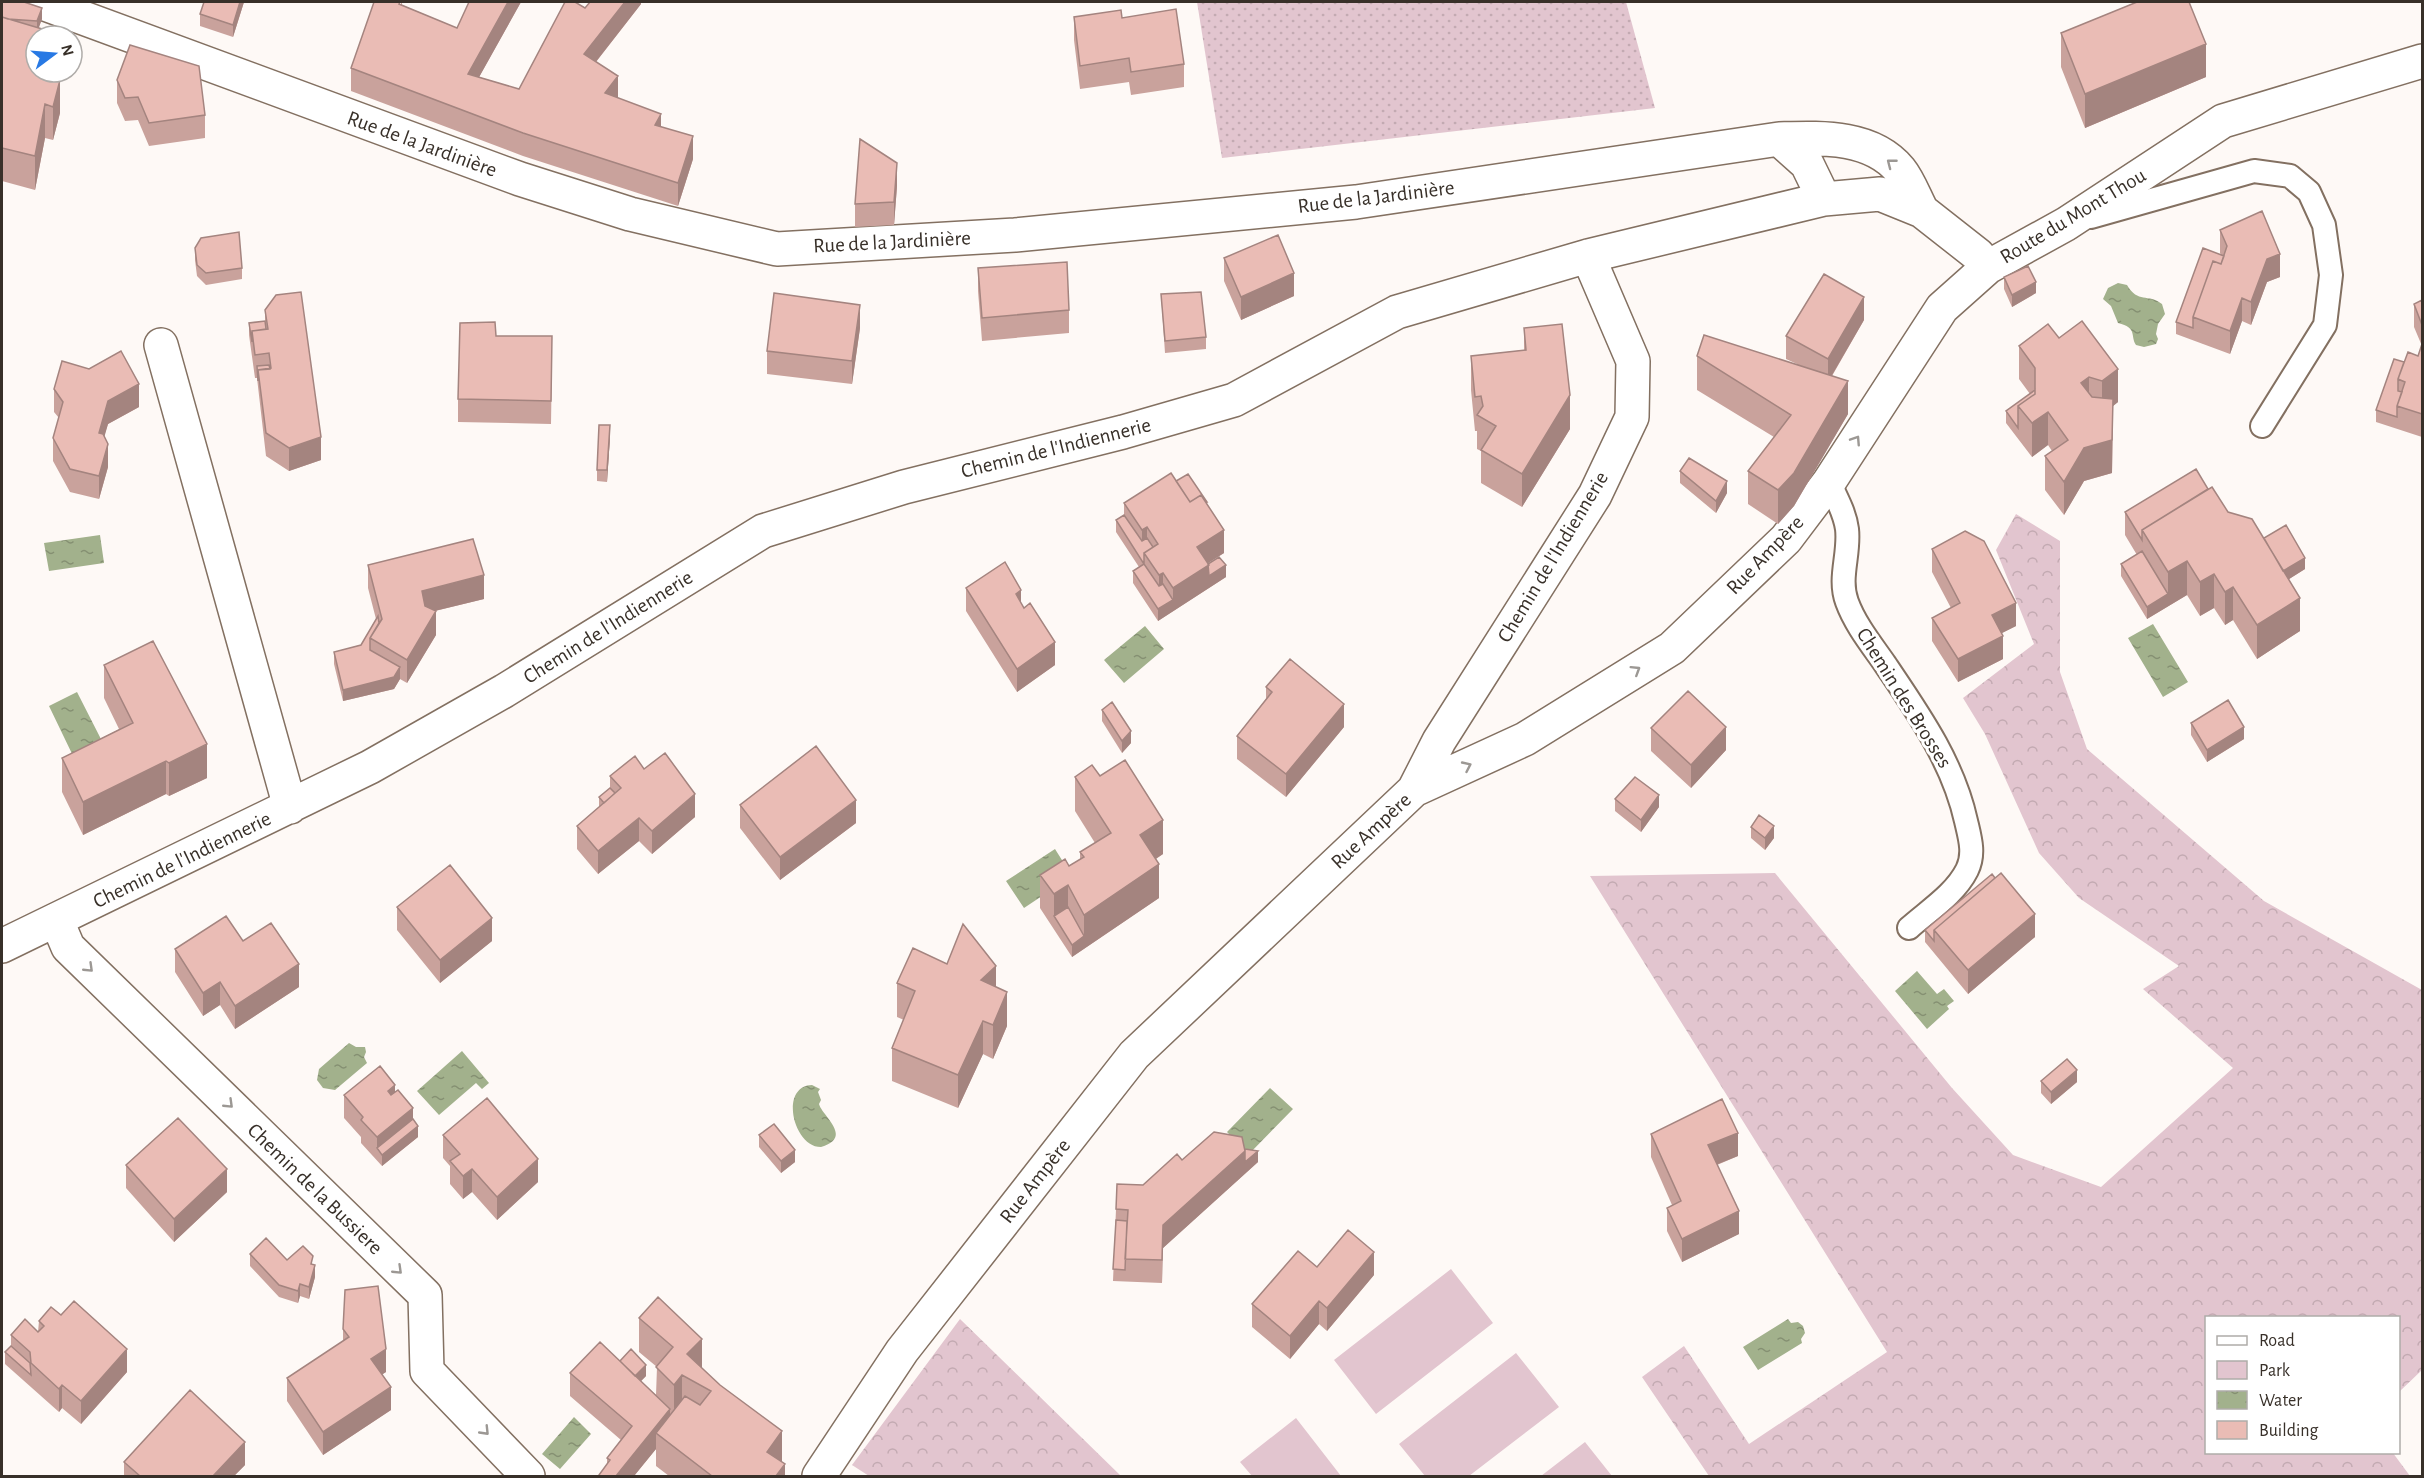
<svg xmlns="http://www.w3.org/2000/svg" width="2424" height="1478" viewBox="0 0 2424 1478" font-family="'Alegreya Sans',sans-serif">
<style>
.grass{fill:url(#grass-dots)}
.forest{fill:url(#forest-crowns)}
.park{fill:#e2c5cf}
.water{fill:url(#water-ripples)}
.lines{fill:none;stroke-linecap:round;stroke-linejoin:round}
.lane-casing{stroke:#837061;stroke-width:26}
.street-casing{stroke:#837061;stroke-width:36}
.lane{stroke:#fff;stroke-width:22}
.street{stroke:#fff;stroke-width:33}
.wall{fill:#c9a29c}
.shaded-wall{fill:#a4847f}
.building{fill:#eabcb5;stroke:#a4847f;stroke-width:1.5}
.oneway{stroke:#9c9894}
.labels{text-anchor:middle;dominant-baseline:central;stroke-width:6;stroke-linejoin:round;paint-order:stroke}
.street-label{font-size:21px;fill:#383029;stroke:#fff}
</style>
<defs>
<pattern id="grass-dots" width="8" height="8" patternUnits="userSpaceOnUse" patternTransform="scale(1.5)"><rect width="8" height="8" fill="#e2c5cf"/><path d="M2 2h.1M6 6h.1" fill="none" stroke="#c3aab2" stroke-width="1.8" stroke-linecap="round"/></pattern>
<pattern id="forest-crowns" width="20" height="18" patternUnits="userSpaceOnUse" patternTransform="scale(1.5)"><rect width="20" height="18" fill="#e2c5cf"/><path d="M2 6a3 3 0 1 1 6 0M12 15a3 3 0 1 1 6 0" fill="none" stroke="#c3aab2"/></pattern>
<pattern id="water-ripples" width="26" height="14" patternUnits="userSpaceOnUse" patternTransform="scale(1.5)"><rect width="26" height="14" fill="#a2b18c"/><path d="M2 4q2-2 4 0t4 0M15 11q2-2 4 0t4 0" fill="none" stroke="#859072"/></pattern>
</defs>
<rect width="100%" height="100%" fill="#fef9f6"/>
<path class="grass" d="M1197,2H1626L1655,108L1222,158Z"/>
<path class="forest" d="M2016,514L2060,541V672L2087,749L2264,901L2422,990V1370L2399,1392L2398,1318H2206V1452L2393,1453L2410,1476H1709L1642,1377L1684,1346L1749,1444L1887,1352L1590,876L1775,873L1952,1088L2013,1155L2101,1187L2233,1068L2143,989L2179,966L2079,898L2039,853L1985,734L1963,698L2034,644L1996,550Z
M960,1319L1121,1476H869L852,1465Z"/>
<path class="park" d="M1451,1269L1493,1323L1376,1414L1334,1360Z
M1516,1353L1559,1407L1469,1476H1425L1399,1444Z
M1296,1418L1341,1476H1252L1240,1462Z
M1585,1442L1612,1476H1541Z"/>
<path class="water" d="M2118,283L2127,285C2138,304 2148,293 2162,304L2165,314L2158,324L2156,334L2158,339L2156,344L2144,347L2136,345C2130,336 2138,328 2118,323L2111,306L2103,299L2108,288Z
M100,535L104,563L49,571L44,543Z
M2153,624L2188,682L2163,697L2128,638Z
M1145,626L1164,649L1124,683L1104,660Z
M77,692L104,745L75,760L49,706Z
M1055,849L1072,876L1024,908L1006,881Z
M1917,971L1937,994L1944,989L1954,1001L1947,1006L1949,1009L1927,1029L1895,991Z
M349,1043L356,1047H365L366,1052L364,1057L367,1063L335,1090L323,1088L317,1080L319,1069Z
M462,1051L489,1083L482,1089L476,1083L439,1115L417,1091Z
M812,1085L820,1089L818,1092L821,1100L819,1104C822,1116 854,1137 821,1147C793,1147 779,1086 812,1085Z
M1270,1088L1293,1109L1249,1154L1227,1132Z
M1788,1319L1791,1323L1798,1322L1803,1326L1805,1333L1801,1339L1802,1343L1758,1370L1743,1347Z
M574,1417L591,1434L560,1469L542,1454Z"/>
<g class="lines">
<g class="lane-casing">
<path id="lane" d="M2091,217L2254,171L2290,176L2309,192L2324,225L2331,275L2325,325L2262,426
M1829,482C1836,497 1845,513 1847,529C1850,554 1838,578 1847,602C1855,624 1871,644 1885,664C1918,713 1953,762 1966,821C1970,838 1975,854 1967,870C1955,894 1928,911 1909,928"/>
</g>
<g class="street-casing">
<path id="street" d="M40,2L520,179L630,214L777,249L1015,235L1356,202L1779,139
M1824,199L1807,164L1779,139C1820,138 1871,135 1900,170C1909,181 1915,198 1922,211
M161,345L290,807
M1414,790L1439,741L1595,495L1632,417L1633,361L1588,256
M57,921L68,947L425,1295L427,1371L528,1476
M2,946L370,767L504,691L763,531L904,487L1123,432L1234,400L1397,312L1588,256L1824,199L1880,194L1922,211L1978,255L1988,267
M819,1476L902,1351L1134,1055L1414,790L1525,739L1672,648L1786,539L1829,482L1942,308L1988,267L2066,224L2223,121L2422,61"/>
</g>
<use href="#lane" class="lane"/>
<use href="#street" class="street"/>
</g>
<path class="wall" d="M2,2L42,19L38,28L36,72H58L57,76L60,113L53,140L45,138L35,190L2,181Z
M244,2L233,37L200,26V14Z
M402,2V5L457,28L521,2L479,77L519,89L585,8L641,2V4L596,62L618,98L661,127L693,159L678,206L523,156L351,91V68Z
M2134,2H2189L2206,77L2085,128L2061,67V33L2134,3Z
M1074,17L1122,18L1184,64V87L1131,95L1129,82L1080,89L1074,40Z
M117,80L205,115V138L149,146L138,120L125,121L117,103Z
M897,186L894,225L855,227V204Z
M2220,230L2280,277L2267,282L2251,325L2242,321L2230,354L2176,334V322L2221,255L2220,253Z
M195,248L242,268V279L206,285L197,276L195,260Z
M1224,258L1294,296L1241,320L1224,281Z
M978,268L1069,310V333L982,341L978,291Z
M2004,277L2036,293L2012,307L2004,289Z
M1161,294L1206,337V349L1165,353Z
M2422,300V437L2376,422V410L2404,362L2418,356L2422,346L2414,327V304Z
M265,310L321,460L289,471L266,456L257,378H255L249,335V323L265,321Z
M1864,320L1832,376L1848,414L1794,506L1778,524L1748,504V471L1774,437L1697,390V356L1797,364L1786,359V336Z
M2082,321L2118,402L2113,406L2112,473L2084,481L2064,515L2045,490V456L2052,451L2048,445L2032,457L2006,423V411L2030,394L2019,379V346L2059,338Z
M860,328L852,384L767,374V351Z
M1524,328L1570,429L1522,507L1481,483V451L1477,449V431H1475L1471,390V356L1524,350Z
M496,336L552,359L551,424L458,422V399Z
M54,389L139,407L108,424L104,436L108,467L99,499L70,492L53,461V438L59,418L54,412Z
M610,437L607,482L597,481V470Z
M1680,471L1727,493L1716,513L1680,483Z
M1176,481L1207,504L1224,553L1208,563L1226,577L1158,621L1133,583V571L1139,567L1116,532V520L1124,515V503Z
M2208,489L2228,512L2305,569L2289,579L2300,631L2257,659L2233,620L2225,625L2214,608L2200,616L2187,595L2147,619L2121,576V564L2137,555L2125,535V512Z
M1932,549L2016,626L2002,633L2003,659L1958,682L1932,641V618L1951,608L1932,572Z
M368,565L484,599L435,611L436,635L407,683L400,679L394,689L343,701L334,664V652L361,645L376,619L368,588Z
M966,588L1021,604L1055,665L1017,692L966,611Z
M104,665L207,778L169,796L166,794L83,835L62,792V758L119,729L104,698Z
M1266,687L1344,727L1286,797L1237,759V736L1266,699Z
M1102,710L1131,743L1122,753L1102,721Z
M2191,723L2244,739L2207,762L2191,735Z
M1651,728L1726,750L1691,788L1651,751Z
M644,769L695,817L652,854L639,841L598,874L577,849V826L599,807V797L610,788V776Z
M1100,776L1163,854L1156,859L1159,898L1072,957L1040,908V875L1069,866L1080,859V852L1095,843L1075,811V777Z
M1615,799L1659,807L1641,832L1615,811Z
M740,805L856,823L780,880L740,828Z
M1751,827L1774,838L1765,850L1751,838Z
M397,907L492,941L440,983L397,930Z
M1925,930L2035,937L1968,994L1925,942Z
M175,949L299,987L235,1029L220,1005L203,1016L175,972Z
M897,983L996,987L1007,1026L993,1059L983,1054L958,1108L892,1081V1048L904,1020L897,1017Z
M2041,1081L2077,1082L2051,1104L2041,1093Z
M395,1092L413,1119L418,1137L382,1166L361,1143V1137L344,1118V1095Z
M1651,1134L1738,1156L1717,1165L1739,1234L1682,1262L1667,1231V1208L1672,1205L1651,1157Z
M443,1135L538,1182L497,1220L472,1192L463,1199L450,1184V1166L443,1158Z
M759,1135L795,1162L781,1173L759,1147Z
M1245,1149L1258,1162L1163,1248L1162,1283L1113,1281L1116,1209L1143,1185L1182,1160Z
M126,1165L227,1192L174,1242L126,1188Z
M250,1254L313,1265L315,1277L309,1299L300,1296L298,1303L279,1297L250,1266Z
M1374,1275L1327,1331L1319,1324L1290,1359L1252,1327V1304Z
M639,1318L702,1368L782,1462L785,1476H669L656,1466V1449L634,1476H599V1475L607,1464V1458L621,1440L570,1396V1373L620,1361L646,1376L641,1381L656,1395L657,1367L639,1352Z
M39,1321L127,1372L81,1424L62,1408L59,1412L5,1364V1352L11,1346V1335L38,1332Z
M343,1329L386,1372L382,1374L391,1410L323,1455L287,1401V1378L343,1341Z
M124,1462L245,1465L234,1476H124Z"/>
<path class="shaded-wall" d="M240,2H244L233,37V25Z
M508,2H521L468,97V74Z
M625,2H641V4L584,77V54Z
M42,8V19L37,33V21Z
M2206,44V77L2085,128V94Z
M618,76V99L605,93Z
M60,80V113L53,140V107Z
M45,104V138L35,190V156Z
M661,114V137L655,125Z
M693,136V159L678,206V183Z
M897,163V186L894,225V202Z
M2280,254V277L2267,282L2251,325V302L2267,259Z
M1294,273V296L1241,320V297Z
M2036,282V293L2012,307V295Z
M1864,297V320L1828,382V359Z
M2242,298V321L2230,354V331Z
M860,305V328L852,384V361Z
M2118,369V402L2113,406L2112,473L2084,481L2064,515V482L2084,448L2102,414V381Z
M2089,377V410L2081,383Z
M1848,381V414L1794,506L1778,524V490Z
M139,384V407L108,424L99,456V433L108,401Z
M1570,395V429L1522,507V474Z
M2048,412V445L2032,457V423Z
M610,425V437L607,482V470Z
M321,437V460L289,471V448Z
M108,444V467L99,499V476Z
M1727,481V493L1716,513V501Z
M1147,527V550L1142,553V530Z
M1224,530V553L1197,570V547Z
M2305,558V569L2273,589V577Z
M2187,561V595L2147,619V607L2168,594V572Z
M1209,565V588L1158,621V609L1173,600V588Z
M1226,565V577L1209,588V576Z
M1163,573V596L1159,598V575Z
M2214,574V608L2200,616V582Z
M484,575V599L422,614V591Z
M2233,587V620L2225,625V592Z
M1021,590V613L1016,594Z
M2300,598V631L2257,659V625Z
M2016,603V626L1992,638V615Z
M436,611V635L407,683V660Z
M2003,636V659L1958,682V659Z
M1055,642V665L1017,692V669Z
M400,667V679L394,689L343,701V690Z
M1344,704V727L1286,797V774Z
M1726,727V750L1691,788V765Z
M2244,727V739L2207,762V750Z
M1131,731V743L1122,753V741Z
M207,744V778L169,796V763Z
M166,761V794L83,835V802Z
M695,794V817L652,854V831Z
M1659,795V807L1641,832V820Z
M856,800V823L780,880V857Z
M639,818V841L598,874V851Z
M1163,820V854L1140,869V835Z
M1774,826V838L1765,850V838Z
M1159,864V898L1072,957V945L1084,936V915Z
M1068,885V919L1054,916V928V894Z
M2035,914V937L1968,994V970Z
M492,918V941L440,983V960Z
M299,964V987L235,1029V1006Z
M996,966V999L981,980Z
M220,982V1005L203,1016V993Z
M1007,992V1026L993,1059V1025Z
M983,1021V1054L958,1108V1075Z
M2077,1070V1082L2051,1104V1092Z
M395,1085V1108L388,1091Z
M413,1108V1129L418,1126V1137L382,1166V1155L377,1148V1137Z
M1738,1133V1156L1708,1168V1145Z
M795,1150V1162L781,1173V1161Z
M1245,1151H1258V1162L1163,1248L1162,1283L1163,1225Z
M538,1159V1182L497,1220V1197Z
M227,1169V1192L174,1242V1219Z
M472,1169V1192L463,1199V1176Z
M1739,1211V1234L1682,1262V1239Z
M1374,1252V1275L1327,1331V1308Z
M315,1265V1277L309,1299V1287Z
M300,1284V1296L298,1303V1291Z
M1319,1301V1324L1290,1359V1336Z
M702,1339V1373L687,1354Z
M127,1349V1372L81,1424V1401Z
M386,1349V1372L371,1382V1359Z
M646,1365V1376L633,1389V1378Z
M682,1375V1409L674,1418V1385Z
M62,1385V1408L59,1412V1389Z
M391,1387V1410L323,1455V1432Z
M670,1409V1432L656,1433V1449L634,1476H616Z
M782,1431V1464L767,1452Z
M245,1442V1465L234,1476H213Z
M785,1464V1476H776Z"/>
<path class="building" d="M2,2H24L42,8L37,21L8,19L2,17Z
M204,2H240L233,25L200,14Z
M374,2H400L399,4L457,28L469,2H508L468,74L519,89L565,2H575L585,8L590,2H625L584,54L618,76L605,93L661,114L655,125L693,136L678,183L523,133L351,68Z
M2137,2H2189L2206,44L2085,94L2061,33Z
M1176,9L1184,64L1131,72L1129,58L1080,66L1074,17L1121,10L1122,18Z
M2,17L59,34L58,36H36V72H53L60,80L53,107L45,104L35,156L2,148Z
M130,45L199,66L205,115L149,123L138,97L125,98L117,80Z
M860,139L897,163L894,202L855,204Z
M2262,211L2280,254L2267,259L2251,302L2242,298L2230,331L2193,317L2213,261L2221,264L2227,246L2220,230Z
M239,232L242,268L206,273L197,265L195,248L201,238Z
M1278,235L1294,273L1241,297L1224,258Z
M2203,248L2224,256L2221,264L2213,261L2193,317V328L2176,322Z
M1067,262L1069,310L982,318L978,268Z
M2028,266L2036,282L2012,295L2004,277Z
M1824,274L1864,297L1828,359L1786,336Z
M301,292L321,437L289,448L266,433L258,370L271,368L269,353L255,355L252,331L268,329L265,310L276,295Z
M1201,292L1206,337L1165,341L1161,294Z
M774,293L860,305L852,361L767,351Z
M2422,300V325L2414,304Z
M265,321L266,329L252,331V342L249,323Z
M2082,321L2118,369L2102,381L2089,377L2081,383L2092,397L2113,399L2112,440L2084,448L2064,482L2045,456L2068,440L2048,412L2032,423L2018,406L2035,394V368L2019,346L2048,324L2059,338Z
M495,322L496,336H552L551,401L458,399L460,323Z
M1562,324L1570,395L1522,474L1481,450L1496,426L1477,415L1483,406L1481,396L1475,397L1471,356L1526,350L1524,328Z
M1704,335L1848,381L1794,473L1778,490L1748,471L1791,415L1697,356Z
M2422,344V414L2397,406L2405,382L2398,379L2408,352L2418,356Z
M121,351L139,384L108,401L99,433L103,434L108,444L99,476L70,469L53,438L63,402L54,389L62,361L89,369Z
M2394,359L2404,362L2398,379V391L2402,392L2397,406V417L2376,410Z
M269,365L270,369L258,370V381L257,366Z
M2035,390V394L2018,406V428L2006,411Z
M599,425H610L607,470H597Z
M1689,458L1727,481L1716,501L1680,471Z
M2196,469L2208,489L2142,530V540L2125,512Z
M1171,473L1190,502L1201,495L1224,530L1197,547L1209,565L1173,588L1163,573L1159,575L1144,553L1158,544L1147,527L1142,530L1124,503Z
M1188,474L1207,502H1206L1201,495L1190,502L1176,481Z
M2212,487L2228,512L2252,519L2300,598L2257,625L2233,587L2225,592L2214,574L2200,582L2187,561L2168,572L2142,530Z
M1124,515L1142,541L1147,538L1153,547L1144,553V564L1159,586L1163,584L1173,600L1158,609L1133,571L1144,564L1116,520Z
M2286,525L2305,558L2283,571L2264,538Z
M1965,531L1984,541L2016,603L1992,615L2003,636L1958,659L1932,618L1960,603L1932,549Z
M473,539L484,575L422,591L425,606L436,611L407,660L370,638L382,619L368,565Z
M2142,551L2168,594L2147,607L2121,564Z
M1219,557L1226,565L1209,576L1208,564Z
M1005,562L1021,590L1016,594L1024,608L1030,603L1055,642L1017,669L966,588Z
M378,616L379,623L370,638V650L400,667L394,677L343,690L334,652L361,645Z
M153,641L207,744L169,763L166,761L83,802L62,758L133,723L104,665Z
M1290,659L1344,704L1286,774L1237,736L1272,692L1266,687Z
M1688,691L1726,727L1691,765L1651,728Z
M2228,700L2244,727L2207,750L2191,723Z
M1112,702L1131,731L1122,741L1102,710Z
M816,746L856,800L780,857L740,805Z
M665,753L695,794L652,831L639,818L598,851L577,826L621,788L610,776L635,756L644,769Z
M1125,760L1163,820L1140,835L1159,864L1084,915L1068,885L1054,894L1040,875L1065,859L1069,866L1084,857L1080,852L1111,833L1075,777L1092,765L1100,776Z
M1635,777L1659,795L1641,820L1615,799Z
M610,788L615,793L604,803L599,797Z
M1759,815L1774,826L1765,838L1751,827Z
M450,865L492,918L440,960L397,907Z
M2001,873L2035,914L1968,970L1934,930Z
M1992,874L1995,878L1934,930V941L1925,930Z
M1068,907L1084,936L1072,945L1054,916Z
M226,916L243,941L271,923L299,964L235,1006L220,982L203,993L175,949Z
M963,924L996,966L981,980L1007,992L993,1025L983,1021L958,1075L892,1048L915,991L897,983L913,948L947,964Z
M2067,1059L2077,1070L2051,1092L2041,1081Z
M380,1066L395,1085L388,1091L391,1095L398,1090L413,1108L377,1137L361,1120L363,1117L344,1095Z
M487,1098L538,1159L497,1197L472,1169L463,1176L450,1161L460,1154L443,1135Z
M1722,1099L1738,1133L1708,1145L1739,1211L1682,1239L1667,1208L1681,1201L1651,1134Z
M178,1118L227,1169L174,1219L126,1165Z
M413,1119L418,1126L382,1155L377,1148Z
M774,1124L795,1150L781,1161L759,1135Z
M1214,1132L1242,1137L1245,1151L1163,1225L1162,1260L1125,1259L1128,1210L1116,1209L1117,1184L1143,1185L1177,1154L1182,1160Z
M1245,1149L1258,1151L1245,1162Z
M1116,1220L1127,1221L1125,1270L1113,1269Z
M1348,1230L1374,1252L1327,1308L1319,1301L1290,1336L1252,1304L1298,1251L1317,1267Z
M266,1238L287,1260L303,1246L313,1256L311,1264L315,1265L309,1287L300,1284L298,1291L279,1285L250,1254Z
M378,1286L386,1349L371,1359L391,1387L323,1432L287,1378L349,1337L343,1329L345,1290Z
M658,1297L702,1339L687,1354L720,1385L782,1431L767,1452L785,1464L776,1476H712L656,1433L685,1396L700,1405L711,1391L682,1375L674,1385L656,1367L673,1347L639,1318Z
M74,1301L127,1349L81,1401L62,1385L59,1389L31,1363L30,1352L11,1335L25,1319L38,1332L44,1326L39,1321L51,1307L61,1315Z
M600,1342L670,1409L616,1476H601L599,1475L610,1460L607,1458L632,1426L570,1373Z
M11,1346L30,1363L31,1375L5,1352Z
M631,1349L646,1365L635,1376L620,1361Z
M190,1390L245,1442L213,1476H140L124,1462Z"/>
<defs><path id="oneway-chevron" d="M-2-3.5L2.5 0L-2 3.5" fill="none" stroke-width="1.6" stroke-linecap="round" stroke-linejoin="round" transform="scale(1.5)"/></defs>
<g class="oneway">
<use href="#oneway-chevron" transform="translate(1891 163) rotate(-142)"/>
<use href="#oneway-chevron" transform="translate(1856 440) rotate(-57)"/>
<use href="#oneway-chevron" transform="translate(1636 670) rotate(-32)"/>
<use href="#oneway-chevron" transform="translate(1467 766) rotate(-25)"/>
<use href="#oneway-chevron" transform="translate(89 968) rotate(44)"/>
<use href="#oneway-chevron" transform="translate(229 1104) rotate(44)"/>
<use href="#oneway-chevron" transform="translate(398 1270) rotate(44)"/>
<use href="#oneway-chevron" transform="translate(485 1431) rotate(46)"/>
</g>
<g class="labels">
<g class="street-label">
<text transform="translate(422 144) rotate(20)">Rue de la Jardinière</text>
<text transform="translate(1376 197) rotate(-7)">Rue de la Jardinière</text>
<text transform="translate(2073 216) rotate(-31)">Route du Mont Thou</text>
<text transform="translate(892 242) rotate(-3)">Rue de la Jardinière</text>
<text transform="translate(1056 448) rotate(-14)">Chemin de l'Indiennerie</text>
<text transform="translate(1765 555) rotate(-46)">Rue Ampère</text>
<text transform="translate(1553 557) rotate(-59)">Chemin de l'Indiennerie</text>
<text transform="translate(608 627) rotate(-32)">Chemin de l'Indiennerie</text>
<text transform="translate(1904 698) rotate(58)">Chemin des Brosses</text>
<text transform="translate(1371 831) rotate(-43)">Rue Ampère</text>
<text transform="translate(182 860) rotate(-26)">Chemin de l'Indiennerie</text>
<text transform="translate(1035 1181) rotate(-52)">Rue Ampère</text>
<text transform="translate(315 1189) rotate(44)">Chemin de la Bussiere</text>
</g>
</g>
<rect width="2424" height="1478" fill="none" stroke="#383029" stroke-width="6"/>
<rect x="2205" y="1316" width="195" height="138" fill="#ffffff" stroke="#afaca9" stroke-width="1.5"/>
<rect x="2217" y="1336" width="30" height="9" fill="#ffffff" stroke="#afaca9" stroke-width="1.5"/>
<text x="2259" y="1346" font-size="18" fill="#383029">Road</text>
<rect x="2217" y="1361" width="30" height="18" fill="#e2c5cf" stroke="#afaca9" stroke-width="1.5"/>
<text x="2259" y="1376" font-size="18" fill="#383029">Park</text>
<rect x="2217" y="1391" width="30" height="18" fill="url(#water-ripples)" stroke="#afaca9" stroke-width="1.5"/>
<text x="2259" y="1406" font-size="18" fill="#383029">Water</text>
<rect x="2217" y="1421" width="30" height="18" fill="#eabcb5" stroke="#afaca9" stroke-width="1.5"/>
<text x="2259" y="1436" font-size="18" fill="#383029">Building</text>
<g transform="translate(54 54) rotate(74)"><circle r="28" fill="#ffffff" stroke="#afaca9" stroke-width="1.5"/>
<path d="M0-4.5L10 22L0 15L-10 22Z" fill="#2879e4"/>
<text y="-9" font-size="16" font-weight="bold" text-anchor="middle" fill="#383029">N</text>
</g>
</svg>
